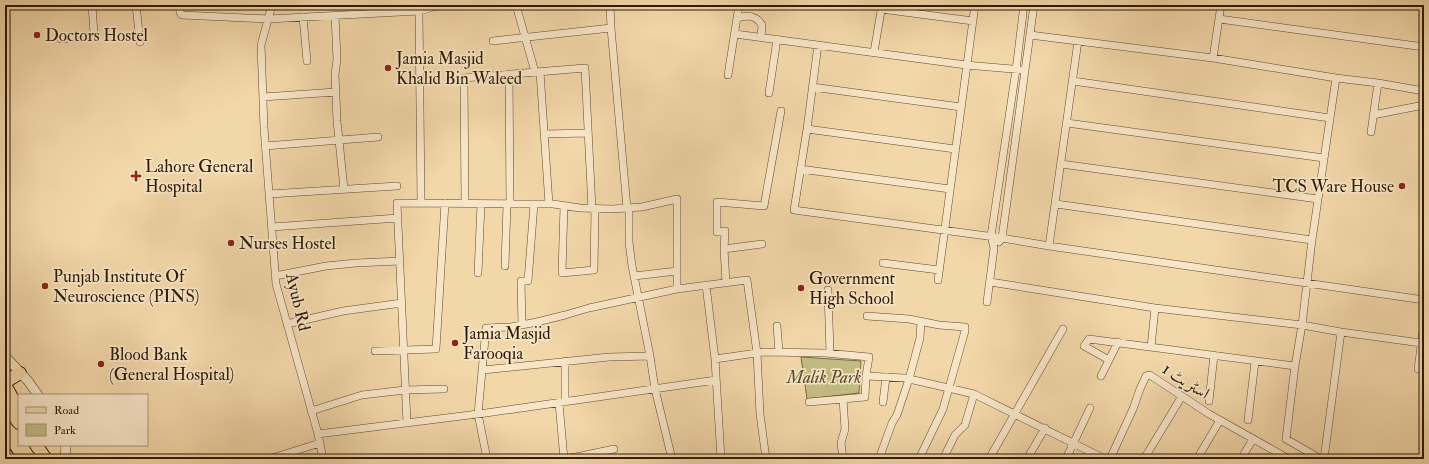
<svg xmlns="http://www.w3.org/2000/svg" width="1429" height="464" viewBox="0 0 1429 464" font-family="'IM FELL Double Pica',Amiri,serif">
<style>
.green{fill:#c2bc83;stroke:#786b42}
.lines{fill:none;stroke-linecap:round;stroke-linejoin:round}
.minor-casing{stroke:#5f492b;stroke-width:8}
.tertiary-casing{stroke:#5f492b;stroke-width:10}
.primary-casing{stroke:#2e1a01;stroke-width:14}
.minor{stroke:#f7e5c7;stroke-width:7}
.tertiary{stroke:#f7e5c7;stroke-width:9}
.primary{stroke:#f2d7a9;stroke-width:12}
.poi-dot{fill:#8f2418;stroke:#f7e5c7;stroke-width:1.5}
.labels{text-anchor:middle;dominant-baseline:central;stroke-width:3.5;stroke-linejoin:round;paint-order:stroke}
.poi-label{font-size:17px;fill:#2e1a01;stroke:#f7e5c7;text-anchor:start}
.street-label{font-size:17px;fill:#2e1a01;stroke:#f7e5c7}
.park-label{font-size:17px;font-style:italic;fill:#5a4b28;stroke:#f7e5c7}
</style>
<rect width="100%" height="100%" fill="#f2d7a9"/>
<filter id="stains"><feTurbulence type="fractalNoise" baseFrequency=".005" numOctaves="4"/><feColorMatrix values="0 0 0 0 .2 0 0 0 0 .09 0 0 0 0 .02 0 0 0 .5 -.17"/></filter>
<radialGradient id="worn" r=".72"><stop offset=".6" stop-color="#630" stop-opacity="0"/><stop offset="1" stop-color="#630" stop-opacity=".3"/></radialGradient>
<path class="green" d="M801,357L861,361L859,393L807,399Z"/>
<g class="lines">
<g class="minor-casing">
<path id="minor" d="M136,5L140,42
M179,5L180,12L182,15L268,19L419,11L421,203
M272,5L261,45L264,128L276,284L318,434L323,459
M516,5L535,72
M610,5L611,28
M479,6L482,5
M5,7L19,5
M881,9L973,21
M419,11L441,5
M335,16L337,59L335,75L337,121L344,189
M303,17L307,61
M737,18C747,15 756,15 762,25L761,37
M1219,19L1424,47
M735,34L966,65L1025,70
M1030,35L1213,58L1336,78L1378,83L1424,91
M61,39L92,36L94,34L92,5
M493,41L611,28L627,208
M818,45L807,129L794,210L1002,238L1049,246L1424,300
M874,52L882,5
M1213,58L1221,5
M540,72L549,204
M509,74L510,204
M728,75L739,5
M1073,81L1330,118
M812,87L961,107
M769,93L777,39
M263,97L336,92
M1373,115L1424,105
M1067,123L1324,158
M807,129L955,149
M1371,132L1378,83
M544,134L588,133
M265,146L378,137
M1061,164L1318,199
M800,169L950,189
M269,194L397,186
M465,203L464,78L585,68L592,209
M1056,204L1312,240
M564,206L562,273L594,270L595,209
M629,208V242L632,266L650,356
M272,227L398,218
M999,242L1002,238L1034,5
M1049,246L1078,41
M724,249L725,231L717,232V202L764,206L781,111
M883,263L939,270
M505,266L507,204
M478,273L481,204
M275,276L326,266L356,263L400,261
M634,276L677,271
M938,280L975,5
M990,282L1155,308L1302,325L1341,332L1421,343
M726,283L724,249L762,244
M706,285L715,359
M677,289L747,280L757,353L760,414L766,459
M828,290L830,353
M987,302L994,248L991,236L1016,70L1024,5
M867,316L909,319L939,325L965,327V331L943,409L919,459
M287,324L343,311L402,303
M522,325L521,281H528L534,204
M777,326L779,352
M1151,347L1155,308
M375,351L436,349L445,203
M1109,360L1084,346L1089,339L1295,366
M1418,369L1424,324
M483,370L609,357L650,356L655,389L672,459
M866,376L905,378L974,394L965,425L955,435L943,459
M1101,376L1118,342
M974,394L1105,459
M1209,401L1214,355
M565,402V361
M809,402L843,399
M883,402L886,377
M559,403L564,459L581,456V459
M311,411L362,395L405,390L444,389
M1248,420L1255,362
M407,423L397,203L553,204L580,208L612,209L642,207L677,199V289L589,308L565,315L537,322L511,327L486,328L478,414L487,459
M318,434L486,413L716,380
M581,456L614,449
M269,459L320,443
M721,459L715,359L764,352L825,353L869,357L866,376L865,397L843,399L845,429L841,443L843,459
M879,459L892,423L897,415L909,379L920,338L921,321
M989,459L1063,329
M1027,459L1045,428
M1066,459L1090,408
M1110,459L1133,409L1140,389L1146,376L1150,375L1209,414L1289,459
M1144,459L1182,396
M1197,459L1220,420
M1241,459L1253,439
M1321,459L1286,439L1295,366L1302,325L1312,240L1336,78
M1324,459L1341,332"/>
</g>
<g class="tertiary-casing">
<path id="tertiary" d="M5,356L28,381L38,395
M63,459L66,451L65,445"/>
</g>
<g class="primary-casing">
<path id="primary" d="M5,382L20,373
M5,385L19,410
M5,405L19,423
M36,445L46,459
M5,453L9,459"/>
</g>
<use href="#minor" class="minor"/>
<use href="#tertiary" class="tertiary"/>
<use href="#primary" class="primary"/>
</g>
<g class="poi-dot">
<circle cx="37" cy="35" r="4"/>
<circle cx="388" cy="68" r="4"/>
<path d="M134 170h4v4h4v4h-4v4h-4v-4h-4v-4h4z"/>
<circle cx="1402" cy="186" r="4"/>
<circle cx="231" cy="243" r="4"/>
<circle cx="45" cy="286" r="4"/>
<circle cx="801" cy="288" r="4"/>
<circle cx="455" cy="343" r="4"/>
<circle cx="101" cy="364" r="4"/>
</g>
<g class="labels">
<g class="poi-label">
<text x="45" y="35">Doctors Hostel</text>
<text x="396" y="58">Jamia Masjid<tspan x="396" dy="20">Khalid Bin Waleed</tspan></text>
<text x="145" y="166">Lahore General<tspan x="145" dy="20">Hospital</tspan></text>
<text x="1394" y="186" text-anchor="end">TCS Ware House</text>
<text x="239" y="243">Nurses Hostel</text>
<text x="53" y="276">Punjab Institute Of<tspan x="53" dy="20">Neuroscience (PINS)</tspan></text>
<text x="809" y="278">Government<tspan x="809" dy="20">High School</tspan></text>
<text x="463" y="333">Jamia Masjid<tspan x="463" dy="20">Farooqia</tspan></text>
<text x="109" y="354">Blood Bank<tspan x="109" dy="20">(General Hospital)</tspan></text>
</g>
<g class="street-label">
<text transform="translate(298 302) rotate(77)">Ayub Rd</text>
<text transform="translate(1186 381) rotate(33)">اسٹریٹ 1</text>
</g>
<g class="park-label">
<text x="824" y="377">Malik Park</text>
</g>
</g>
<rect width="1429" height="464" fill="none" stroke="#f2d7a9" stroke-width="20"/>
<rect x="6" y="6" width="1417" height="452" fill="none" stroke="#2e1a01" stroke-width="2"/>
<rect x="10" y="10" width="1409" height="444" fill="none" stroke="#2e1a01"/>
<rect x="18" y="394" width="130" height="52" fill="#f7e5c7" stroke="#a79478"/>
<rect x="26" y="407" width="20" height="6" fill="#f2d7a9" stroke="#a79478"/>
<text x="54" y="414" font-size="12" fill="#2e1a01">Road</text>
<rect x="26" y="424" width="20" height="12" fill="#c2bc83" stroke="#a79478"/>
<text x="54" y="434" font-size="12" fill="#2e1a01">Park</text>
<rect width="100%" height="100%" filter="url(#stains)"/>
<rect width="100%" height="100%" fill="url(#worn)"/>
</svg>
